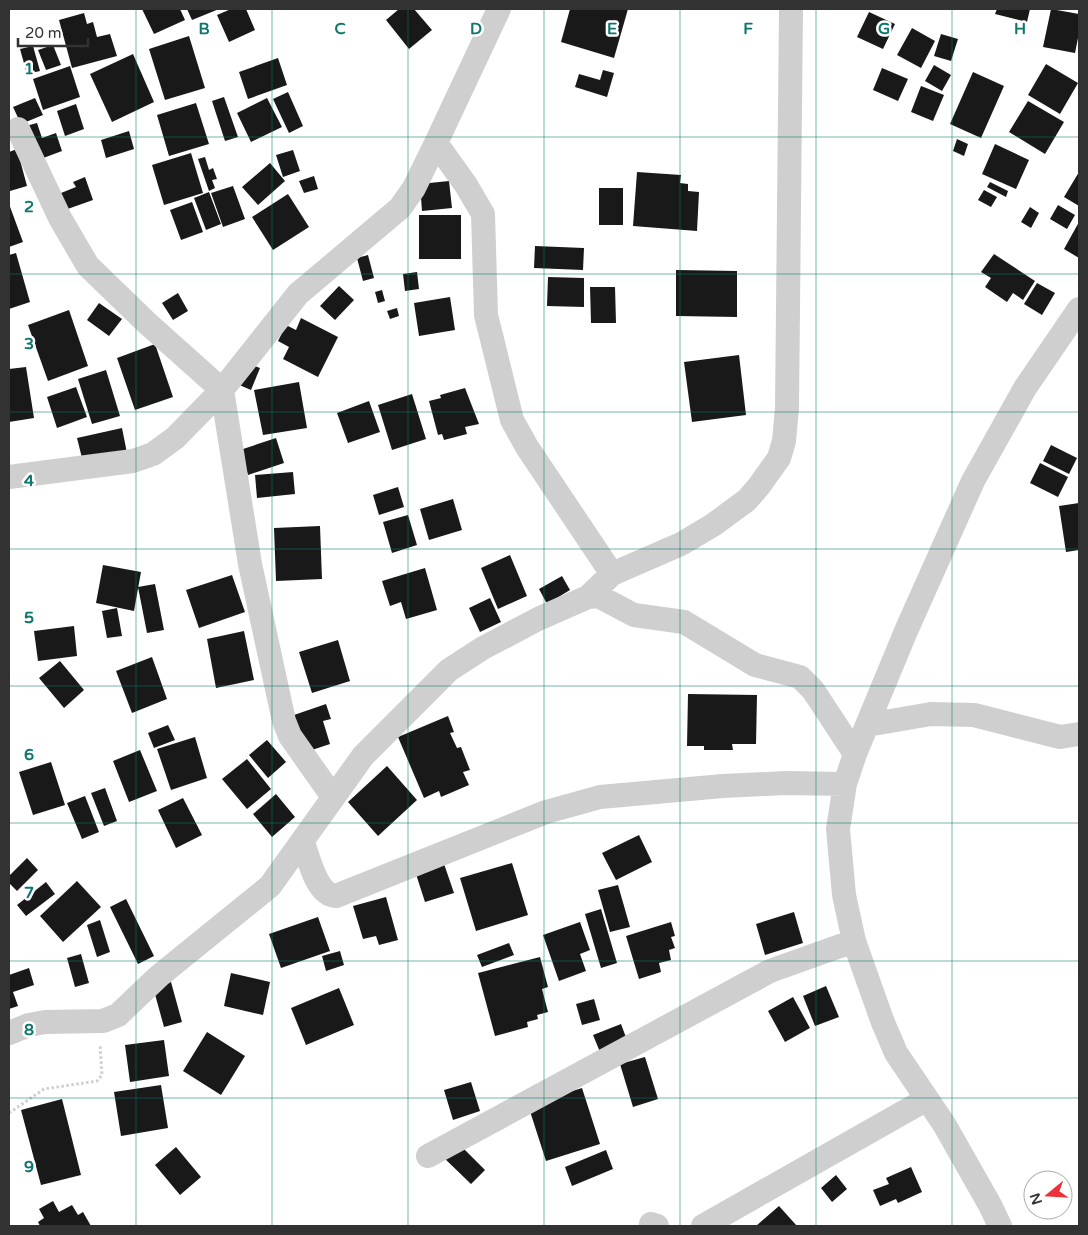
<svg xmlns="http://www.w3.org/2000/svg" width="1088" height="1235" viewBox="0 0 1088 1235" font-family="'Varela Round',sans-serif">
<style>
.building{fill:#191919}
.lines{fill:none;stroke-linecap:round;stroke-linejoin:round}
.path{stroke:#cfcfcf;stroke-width:3;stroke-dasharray:2.5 2.5;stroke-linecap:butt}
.minor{stroke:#cfcfcf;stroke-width:24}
.grid{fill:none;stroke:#0f766e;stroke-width:1;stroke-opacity:0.55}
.grid-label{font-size:16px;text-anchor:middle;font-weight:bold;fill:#0f766e;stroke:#fff;stroke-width:5;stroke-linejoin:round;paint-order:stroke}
</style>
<rect width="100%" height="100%" fill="#fff"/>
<path class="building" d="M142,9H180L185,20L154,34Z
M187,9H219L192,20Z
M231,9H246L255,30L229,42L217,15Z
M399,9H414L432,30L409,49L386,20Z
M570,9H628L614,58L561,42Z
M997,9H1030L1027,22L995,14Z
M1051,9L1079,14V33L1075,53L1043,47Z
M869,12L895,24L883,49L857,37Z
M84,13L87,24L93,22L97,37L110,34L117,56L72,68L59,20Z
M912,28L935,41L921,68L897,55Z
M941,34L958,39L951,61L934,56Z
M189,36L205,88L165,100L149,49Z
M53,45L61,65L46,70L38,50Z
M33,46L40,71L27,74L20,49Z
M133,54L154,102L112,122L90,74Z
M278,58L287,85L248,99L239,72Z
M1046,64L1078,83L1060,114L1028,95Z
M934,65L951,75L942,91L925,81Z
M70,66L80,97L43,110L33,79Z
M882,68L908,79L898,101L873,90Z
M603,70L614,73L607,97L575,87L579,74L600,80Z
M973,72L1004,86L981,138L950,124Z
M921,86L944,95L933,121L911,112Z
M288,92L303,126L289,133L273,99Z
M224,97L238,137L225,141L212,101Z
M35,98L43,115L21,124L13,107Z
M267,98L282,127L251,142L237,113Z
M1028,101L1064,122L1045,154L1009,132Z
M196,103L209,144L169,156L157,115Z
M76,104L84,129L65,136L57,111Z
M37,123L42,138L56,133L62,151L38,160L26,126Z
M129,131L134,149L106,158L101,140Z
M957,139L968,144L964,156L953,151Z
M995,144L1029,160L1016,189L982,174Z
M17,149L27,186L10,191L9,152Z
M293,150L300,171L283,177L276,155Z
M191,153L203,193L164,205L152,165Z
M205,157L209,170L213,168L217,179L212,180L215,188L209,191L198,159Z
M270,163L285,181L258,205L242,187Z
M637,172L681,175L680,183L688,184V191L699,192L697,231L633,226Z
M1079,172V206L1064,197Z
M314,176L318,189L304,193L299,181Z
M85,177L93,200L62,211L56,195L76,187L73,182Z
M449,181L452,208L422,211L420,184Z
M990,182L1008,191L1006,197L987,187Z
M233,186L245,219L223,227L211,193Z
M599,188H623V225H599Z
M984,190L997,197L991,207L978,200Z
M209,192L221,224L206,230L194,198Z
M288,194L309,227L273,250L252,217Z
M192,202L203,232L181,240L170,210Z
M9,204L23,242L9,247Z
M1058,205L1075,215L1067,229L1050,219Z
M1030,207L1039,213L1031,228L1021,222Z
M419,215H461V259H419Z
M1079,222V258L1064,249Z
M535,246L584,248L583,270L534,268Z
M16,253L30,302L9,309V255Z
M994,254L1035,281L1023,300L1013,293L1007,302L985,287L991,278L981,272Z
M368,255L374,278L363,281L357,258Z
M676,270L737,271V317L676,316Z
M417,272L419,289L405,291L403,274Z
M548,277L584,278V307L547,306Z
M1037,283L1055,293L1042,315L1024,304Z
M339,286L354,300L335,320L320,306Z
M590,287H615L616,323H591Z
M382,290L385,301L378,303L375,292Z
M178,293L188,311L173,320L162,303Z
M450,297L455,330L419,336L414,303Z
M99,303L122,319L109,336L87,320Z
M397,308L399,316L390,319L387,311Z
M69,310L88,366L48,381L28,325Z
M301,318L338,337L318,377L283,359L289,347L278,341L286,325L296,330Z
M155,344L173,397L135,410L117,358Z
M739,355L746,415L692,422L684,362Z
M246,363L260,368L251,390L237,384Z
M26,367L34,418L9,422V369Z
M106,370L120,416L92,424L78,379Z
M299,382L307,428L263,435L254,390Z
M76,387L87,417L57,428L47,397Z
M465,388L479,424L465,427L467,434L444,440L442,434L438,435L429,401L441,398L440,395Z
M412,394L426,439L392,450L378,405Z
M369,401L380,432L348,443L337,413Z
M122,428L127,453L83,462L77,438Z
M276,438L284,463L248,475L240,450Z
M1051,445L1077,458L1069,474L1043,461Z
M1040,463L1068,477L1058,497L1030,483Z
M293,472L295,494L257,498L255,475Z
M398,487L404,507L379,515L373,495Z
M453,499L462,530L429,540L420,509Z
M1079,503V550L1066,552L1059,506Z
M408,515L417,545L392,553L383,522Z
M320,526L322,579L276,581L274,528Z
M510,555L527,596L498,609L481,568Z
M103,565L141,572L134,611L96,603Z
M425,568L437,610L406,619L401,602L390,606L382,581Z
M232,575L245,612L199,628L186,590Z
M562,576L570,590L547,604L539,589Z
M155,584L164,630L147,633L138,587Z
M490,598L501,622L480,632L469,608Z
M117,608L122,636L107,638L102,611Z
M74,626L77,656L38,661L34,631Z
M244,631L254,680L216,688L207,639Z
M338,640L350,681L312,693L299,652Z
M152,657L167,699L132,713L116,671Z
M60,661L84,690L64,708L39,678Z
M688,694L757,695L756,744H732L733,750H704V746H687Z
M326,704L331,719L323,721L330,744L309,751L298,742L294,715Z
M448,716L454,732L450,733L457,748L461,747L470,770L463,772L469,785L441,797L439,791L424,798L398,737Z
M168,725L175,740L154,748L148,733Z
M195,737L207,778L171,790L157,749Z
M267,740L286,762L268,778L249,755Z
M140,750L157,791L129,802L113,761Z
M247,759L271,789L247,809L222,779Z
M51,762L65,805L33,815L19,772Z
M387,766L417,800L378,836L348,802Z
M105,788L117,821L104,826L91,793Z
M276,794L295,817L272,837L253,814Z
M85,796L99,832L82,839L67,803Z
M183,798L202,835L176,848L158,810Z
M639,835L652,862L616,880L602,853Z
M27,858L38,870L17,891L9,883V876Z
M442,858L454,893L425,902L414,868Z
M512,863L528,915L476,931L460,878Z
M77,881L101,907L63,942L40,916Z
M46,882L55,894L26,916L17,905Z
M618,885L630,927L610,932L598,890Z
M386,897L398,940L379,945L376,936L363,939L353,906Z
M126,899L154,956L138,964L110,907Z
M601,909L617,963L601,968L585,914Z
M794,912L803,943L765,955L756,924Z
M318,917L330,951L281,968L269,934Z
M100,920L110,952L97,957L87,925Z
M580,922L590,950L580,954L586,971L559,981L543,935Z
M671,922L675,936L671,937L675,948L669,950L671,960L659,963L661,972L639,979L626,936Z
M509,943L514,955L482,967L477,955Z
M340,951L344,965L326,971L322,956Z
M81,954L89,983L75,987L67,958Z
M540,957L548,987L542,989L548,1012L537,1015L538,1019L527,1022L528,1027L495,1036L478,973Z
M29,968L34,985L13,992L18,1006L9,1009V975Z
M231,973L270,982L263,1015L224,1006Z
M171,982L182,1022L164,1027L153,987Z
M826,986L839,1017L815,1026L803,996Z
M339,988L354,1025L306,1045L291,1008Z
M793,997L810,1028L785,1042L768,1011Z
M594,999L600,1020L582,1025L576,1004Z
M621,1024L627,1040L600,1052L593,1035Z
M207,1032L245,1056L221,1095L183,1071Z
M164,1040L169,1076L130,1082L125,1045Z
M645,1057L658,1099L633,1107L620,1064Z
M471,1082L480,1111L453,1120L444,1090Z
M161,1085L168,1128L121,1136L114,1092Z
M582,1088L600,1144L546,1161L528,1105Z
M62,1099L81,1175L41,1185L21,1110Z
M456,1141L485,1170L471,1184L442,1156Z
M176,1147L201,1177L180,1195L155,1165Z
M606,1150L613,1169L572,1186L565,1167Z
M911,1167L922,1192L898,1203L896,1199L880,1206L873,1190L889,1184L886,1178Z
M836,1175L847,1189L832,1202L821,1188Z
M53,1201L59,1212L72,1205L78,1215L83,1212L91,1226H40L38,1222L44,1218L39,1209Z
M779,1206L797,1226H756Z"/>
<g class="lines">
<path class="path" d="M9,1113L44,1089L97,1081L102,1075L100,1044"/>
<path class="minor" d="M18,129L60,218L88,266L147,323L222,390L250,564L284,721L290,736L333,797
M436,143L466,185L483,214L486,315L512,420L527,447L612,574
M9,477L133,461L153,454L175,438L222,390L298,294L400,208L414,188L436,143L499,9
M588,597L612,574L681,544L713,525L747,500L759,486L779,458L784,441L787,408L791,9
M867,725L931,714L974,715L1060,737L1079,734
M303,843C309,858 316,895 336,896L546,812L600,797L723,786L786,783L845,784
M9,1033L29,1025L45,1022L103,1021L118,1015L159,976L270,886L363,756L449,670L483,648L538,619L588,597L598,596L634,615L684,622L755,665L800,677L813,690L855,754
M428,1156L770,971L854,941
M651,1224L657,1226
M703,1226L927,1099
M1000,1226L990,1205L944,1124L896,1053L882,1020L854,941L844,895L838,829L845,784L855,754L906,631L973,481L1025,388L1079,309"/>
</g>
<path class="grid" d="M136,9V1226M272,9V1226M408,9V1226M544,9V1226M680,9V1226M816,9V1226M952,9V1226M9,137H1079M9,274H1079M9,412H1079M9,549H1079M9,686H1079M9,823H1079M9,961H1079M9,1098H1079"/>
<g class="grid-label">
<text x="204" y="34">B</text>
<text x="340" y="34">C</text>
<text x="476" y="34">D</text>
<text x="612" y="34">E</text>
<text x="748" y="34">F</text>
<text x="884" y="34">G</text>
<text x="1020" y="34">H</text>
<text x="29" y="74">1</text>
<text x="29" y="212">2</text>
<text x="29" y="349">3</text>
<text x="29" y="486">4</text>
<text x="29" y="623">5</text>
<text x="29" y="760">6</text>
<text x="29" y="898">7</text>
<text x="29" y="1035">8</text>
<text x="29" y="1172">9</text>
</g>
<rect width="1088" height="1235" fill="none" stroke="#323232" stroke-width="20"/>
<g transform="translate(1048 1195) rotate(252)"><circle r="24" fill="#ffffff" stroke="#adadad"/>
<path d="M0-4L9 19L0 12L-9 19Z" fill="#ec313c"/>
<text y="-8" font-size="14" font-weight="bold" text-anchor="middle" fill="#323232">N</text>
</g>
<path d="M18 38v8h70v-8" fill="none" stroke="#323232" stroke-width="2.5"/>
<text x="25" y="38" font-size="15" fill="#323232" stroke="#ffffff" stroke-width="4" paint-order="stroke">20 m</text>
</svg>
